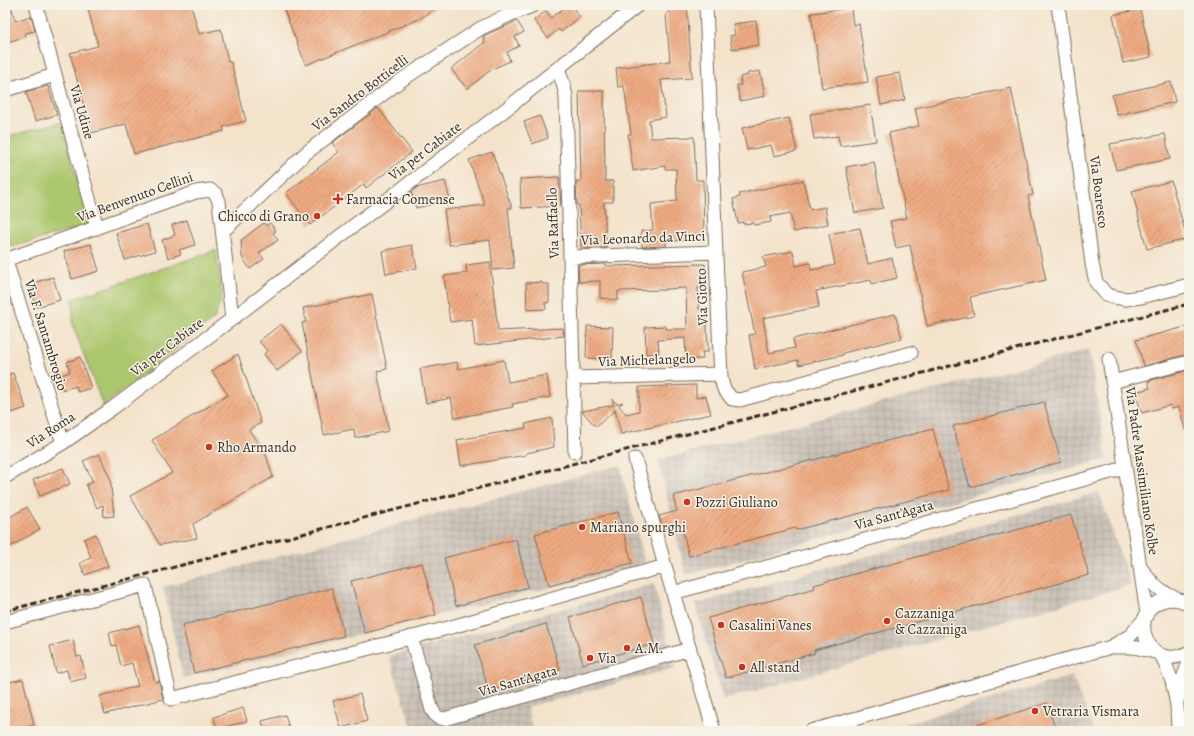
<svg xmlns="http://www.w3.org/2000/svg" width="1194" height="736" viewBox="0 0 1194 736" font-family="Alegreya,serif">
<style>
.industrial{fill:url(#industrial-grid)}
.green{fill:#acc76d;stroke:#747846}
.building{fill:url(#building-hatch)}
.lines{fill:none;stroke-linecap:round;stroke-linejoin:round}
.minor-casing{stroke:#7c6b5b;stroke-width:15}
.minor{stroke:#fff;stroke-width:13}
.rail{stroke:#3b2a1e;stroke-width:3;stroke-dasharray:6 3;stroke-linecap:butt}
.poi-dot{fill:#c8321e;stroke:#f7f3e8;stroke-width:1.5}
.labels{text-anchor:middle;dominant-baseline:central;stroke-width:3;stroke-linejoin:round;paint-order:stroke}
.street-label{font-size:14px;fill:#3b2a1e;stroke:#f7f3e8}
.poi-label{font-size:14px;fill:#3b2a1e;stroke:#f7f3e8;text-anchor:start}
</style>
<defs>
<pattern id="industrial-grid" width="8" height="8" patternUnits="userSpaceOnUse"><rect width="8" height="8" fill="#cbc2b8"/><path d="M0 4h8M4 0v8" fill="none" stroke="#afa79e"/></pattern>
<pattern id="building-hatch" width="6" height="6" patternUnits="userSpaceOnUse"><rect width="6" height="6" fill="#efab82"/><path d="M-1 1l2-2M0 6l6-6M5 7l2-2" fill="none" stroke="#c38b6a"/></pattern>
</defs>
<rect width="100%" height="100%" fill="#f7f3e8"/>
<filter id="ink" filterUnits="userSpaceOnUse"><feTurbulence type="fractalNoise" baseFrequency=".025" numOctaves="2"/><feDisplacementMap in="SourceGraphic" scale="8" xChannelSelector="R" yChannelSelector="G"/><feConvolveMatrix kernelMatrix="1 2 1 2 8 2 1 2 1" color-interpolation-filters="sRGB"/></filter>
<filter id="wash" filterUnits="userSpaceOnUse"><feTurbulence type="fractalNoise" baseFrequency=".012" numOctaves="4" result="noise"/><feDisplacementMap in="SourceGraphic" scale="16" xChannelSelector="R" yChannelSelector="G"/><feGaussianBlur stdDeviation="0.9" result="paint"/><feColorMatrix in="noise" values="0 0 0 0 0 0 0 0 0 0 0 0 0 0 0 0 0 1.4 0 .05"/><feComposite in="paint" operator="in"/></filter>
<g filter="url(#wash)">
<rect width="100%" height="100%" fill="#f4e3cb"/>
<path class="industrial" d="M1089,350L1107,459L686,575L658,460Z
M620,465L645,564L183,678L163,587Z
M1099,492L1131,585L723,700L695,604Z
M654,584L675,668L527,707L533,731H413L389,656Z
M1072,676L1094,731H880Z"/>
<path class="green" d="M61,122L90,225L11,247L5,226V173L14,170L5,137Z
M216,250L222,295L215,318L103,406L73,326V299Z"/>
<g id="blocks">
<path class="building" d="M5,5H11L15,21L31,16L35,31L25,33L26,36L5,43Z
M87,5H191L199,34L221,29L228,62H231L246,121L223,127L224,131L134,154L126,124L91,133L70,53L98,46Z
M296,5H440L419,19L306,65L284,10Z
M568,5H571L580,17L561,32L559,29L548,38L534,20L546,11L551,18Z
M679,5H687L692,78L661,80L666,117L649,120L651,138L694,137L696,180H703L704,240L666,241V246L642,247L641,231L653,230L651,204L677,201L676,169H665V166L633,171L628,134H631L624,86L618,87L616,68L670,61L666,14Z
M851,8L853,25L859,24L868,82L822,88L811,13Z
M1140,9L1151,57L1123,63L1113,15Z
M517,21L524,32L515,37L519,46L507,52L510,61L492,69L467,89L451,69L485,42L483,36Z
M756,21L759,45L732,49L730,36L735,35L733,24Z
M760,71L765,96L740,101L737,85H741L740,77L748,75V73Z
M900,73L905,100L881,105L876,77Z
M1171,82L1175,102L1117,115L1112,95Z
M48,86L57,115L35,121L26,92Z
M1011,88L1033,195L1028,196L1046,280L970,297L974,316L927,326L910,245L896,248L890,221L907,218L889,133L919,126L915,108Z
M579,91H604L605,181H613V202H604L606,248L581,249L579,205H577L576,181H581Z
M870,105L876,141L840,146L838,136L814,139L810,114Z
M378,108L412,152L366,188L364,184L310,225L286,193L339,152L332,143Z
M540,116L548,138L532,144L524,122Z
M789,118L797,151L774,156L771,145L747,150L742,128Z
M1165,134L1170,159L1116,170L1110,144Z
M492,152L512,208H508L514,268L493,270L490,240L449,245L444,210L485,205L469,160Z
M874,162L883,208L855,213L846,167Z
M559,177L561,206L521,208L520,179Z
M803,180L810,210L825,207L828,224L794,232L790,213L770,217L771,222L754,225L753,223L743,224V222L738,223L733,199L740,197L739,194Z
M445,181L450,200L416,208L411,192L416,188Z
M1171,181L1187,239L1147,249L1132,191Z
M187,220L195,245L179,250L181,254L168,258L162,240L175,235L172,225Z
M264,223L266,226L270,223L276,231L273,233L278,240L259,253L264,259L250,269L242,257L241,240Z
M147,224L155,251L125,260L116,233Z
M860,228L868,264L892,258L897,278L872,284L871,280L816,291L819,307L763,318L769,353L795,348L793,339L895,314L902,338L843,353V355L799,365L798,360L755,369L749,335L755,334L742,272L766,267L763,257L793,251L796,266L810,263L811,270L835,265L829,234Z
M91,244L99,271L72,279L64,251Z
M412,245L417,268L386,274L382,251Z
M490,262L498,331L563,328L564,336L475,346L472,319L450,322L444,276L467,273L466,265Z
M606,264V266L705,264L706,287L698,288L699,309H706L707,328L708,352H702L703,359L686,360L685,338L658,340L659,353L646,354L645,327L666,326V329H687L686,288L665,289V290L618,291V300L600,298V281L579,282L578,265Z
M53,277L60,300L36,307L30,284Z
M542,282V284H549V302L545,303L546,309L527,310L526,283Z
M372,294L387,369L377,371L389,431L355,438L354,429L324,435L302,323L306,322L303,308Z
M281,324L302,351L277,371L264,354L267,351L259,341Z
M587,326L613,327L612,359L586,358Z
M1189,326V354L1144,366L1136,340Z
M238,354L261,423L249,430L266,455L273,477L193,524L197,538L160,545L130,496L172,473L152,440L228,395L212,371Z
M80,357L91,388L78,392L76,386L63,390L58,376L70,372L67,362Z
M504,360L508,382L547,375L550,397L512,404L513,407L455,418L451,398L426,403L420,369L457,362L458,369Z
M1189,370V430H1185L1179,407L1172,409L1171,405L1142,413L1135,392L1150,388L1148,381Z
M13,373L26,408L5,415V376Z
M696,385V398L706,396L711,414L621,434L615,410L596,427L582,411L614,405L612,399L617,404L623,402L619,406L626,414L639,411V387Z
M1044,402L1061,462L970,487L953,426Z
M552,418L554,447L526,453V455L461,466L457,440L526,428L525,424Z
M933,429L949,490L796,530L795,528L689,556L681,525L663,530L659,516L677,511L673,496Z
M99,454L110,478L114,516L104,517L103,505L97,508L86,485L93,482L83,461Z
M63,468L70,484L40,496L33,480Z
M27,507L40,529L5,550V520Z
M618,512L632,563L549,585L535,534Z
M1071,515L1089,575L814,650L815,653L726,678L708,618L815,588L814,585Z
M96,534L108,566L85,575L80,563L91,558L84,539Z
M516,539L528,587L456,606L444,558Z
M422,563L436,615L365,633L351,581Z
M332,588L344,636L194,673L182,625Z
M641,597L654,644L583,664L570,617Z
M546,624L560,670L489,691L475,645Z
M139,625L155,682L159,681L163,699L105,714L100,696L138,686L132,663L121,666L116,645L112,646L109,633Z
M73,640L77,657L81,656L86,678L70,682L67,670L56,673L50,646Z
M23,679L34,725L17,729L18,731H5V683Z
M360,694L367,721L341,728L333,701Z
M1047,703L1056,731H964V729Z
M243,708L247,721L217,729L214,717Z
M285,715L290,731H265L262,721Z"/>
</g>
</g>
<g filter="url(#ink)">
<use href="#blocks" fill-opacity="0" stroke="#7c6b5b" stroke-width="1"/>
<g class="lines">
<g class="minor-casing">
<path id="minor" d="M36,5L97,228
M706,5L721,379L724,389L732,399L740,400L911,353
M1058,5L1085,207L1092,264L1096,282L1106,294L1114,297L1126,299L1141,297L1189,285
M558,69L563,83L566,96L575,452
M5,90L55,75
M223,231L306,153L400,81L481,28L509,15L534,5
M570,257L716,252
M5,258L63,443
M5,260L196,192L210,190L216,194L219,201L232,319
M1109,359L1147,614
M574,378L721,374
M1112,382L1189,362
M635,459L665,566L714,731
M5,477L63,443L114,407L232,319L510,106L638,5
M1141,568C1150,583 1161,592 1177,599
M673,593L1125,468
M1189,604C1182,600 1173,598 1165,600C1124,610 1148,676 1189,652
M5,622L145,585L171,699L448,628L665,566
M411,637L432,710L437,717L444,719L690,649
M1113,647H1134L1155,652
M1162,656L1172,681L1177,705L1178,731
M1178,699L1182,681L1189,662
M811,731L1111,647L1131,635L1146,617"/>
</g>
<use href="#minor" class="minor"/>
<path class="rail" d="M5,611L1189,304"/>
</g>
</g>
<g class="poi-dot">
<path d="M336 193h4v4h4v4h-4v4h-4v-4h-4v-4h4z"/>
<circle cx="317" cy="216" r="4"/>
<circle cx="209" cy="447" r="4"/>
<circle cx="687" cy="502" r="4"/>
<circle cx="582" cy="527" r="4"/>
<circle cx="887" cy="621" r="4"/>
<circle cx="721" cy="625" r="4"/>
<circle cx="627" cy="648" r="4"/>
<circle cx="590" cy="658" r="4"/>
<circle cx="742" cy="667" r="4"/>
<circle cx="1035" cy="711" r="4"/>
</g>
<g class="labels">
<g class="street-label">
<text transform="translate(360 93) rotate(-37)">Via Sandro Botticelli</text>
<text transform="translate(82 112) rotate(74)">Via Udine</text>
<text transform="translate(425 151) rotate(-37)">Via per Cabiate</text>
<text transform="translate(1099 192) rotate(83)">Via Boaresco</text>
<text transform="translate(135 197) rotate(-20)">Via Benvenuto Cellini</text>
<text transform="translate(553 223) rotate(-92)">Via Raffaello</text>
<text transform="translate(643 238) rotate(-2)">Via Leonardo da Vinci</text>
<text transform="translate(702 297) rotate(-92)">Via Giotto</text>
<text transform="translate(46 335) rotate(73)">Via F. Santambrogio</text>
<text transform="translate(167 347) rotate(-37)">Via per Cabiate</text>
<text transform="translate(647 360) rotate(-2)">Via Michelangelo</text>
<text transform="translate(51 430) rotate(-33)">Via Roma</text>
<text transform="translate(1142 471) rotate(82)">Via Padre Massimiliano Kolbe</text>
<text transform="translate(894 515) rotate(-15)">Via Sant'Agata</text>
<text transform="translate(518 681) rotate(-16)">Via Sant'Agata</text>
</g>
<g class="poi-label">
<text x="346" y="199">Farmacia Comense</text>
<text x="309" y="216" text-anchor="end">Chicco di Grano</text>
<text x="217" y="447">Rho Armando</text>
<text x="695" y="502">Pozzi Giuliano</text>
<text x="590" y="527">Mariano spurghi</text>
<text x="895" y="613">Cazzaniga<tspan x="895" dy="16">&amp; Cazzaniga</tspan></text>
<text x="729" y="625">Casalini Vanes</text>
<text x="635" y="648">A.M.</text>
<text x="598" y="658">Via</text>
<text x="750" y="667">All stand</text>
<text x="1043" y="711">Vetraria Vismara</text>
</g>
</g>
<rect width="1194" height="736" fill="none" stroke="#f7f3e8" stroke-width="20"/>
</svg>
